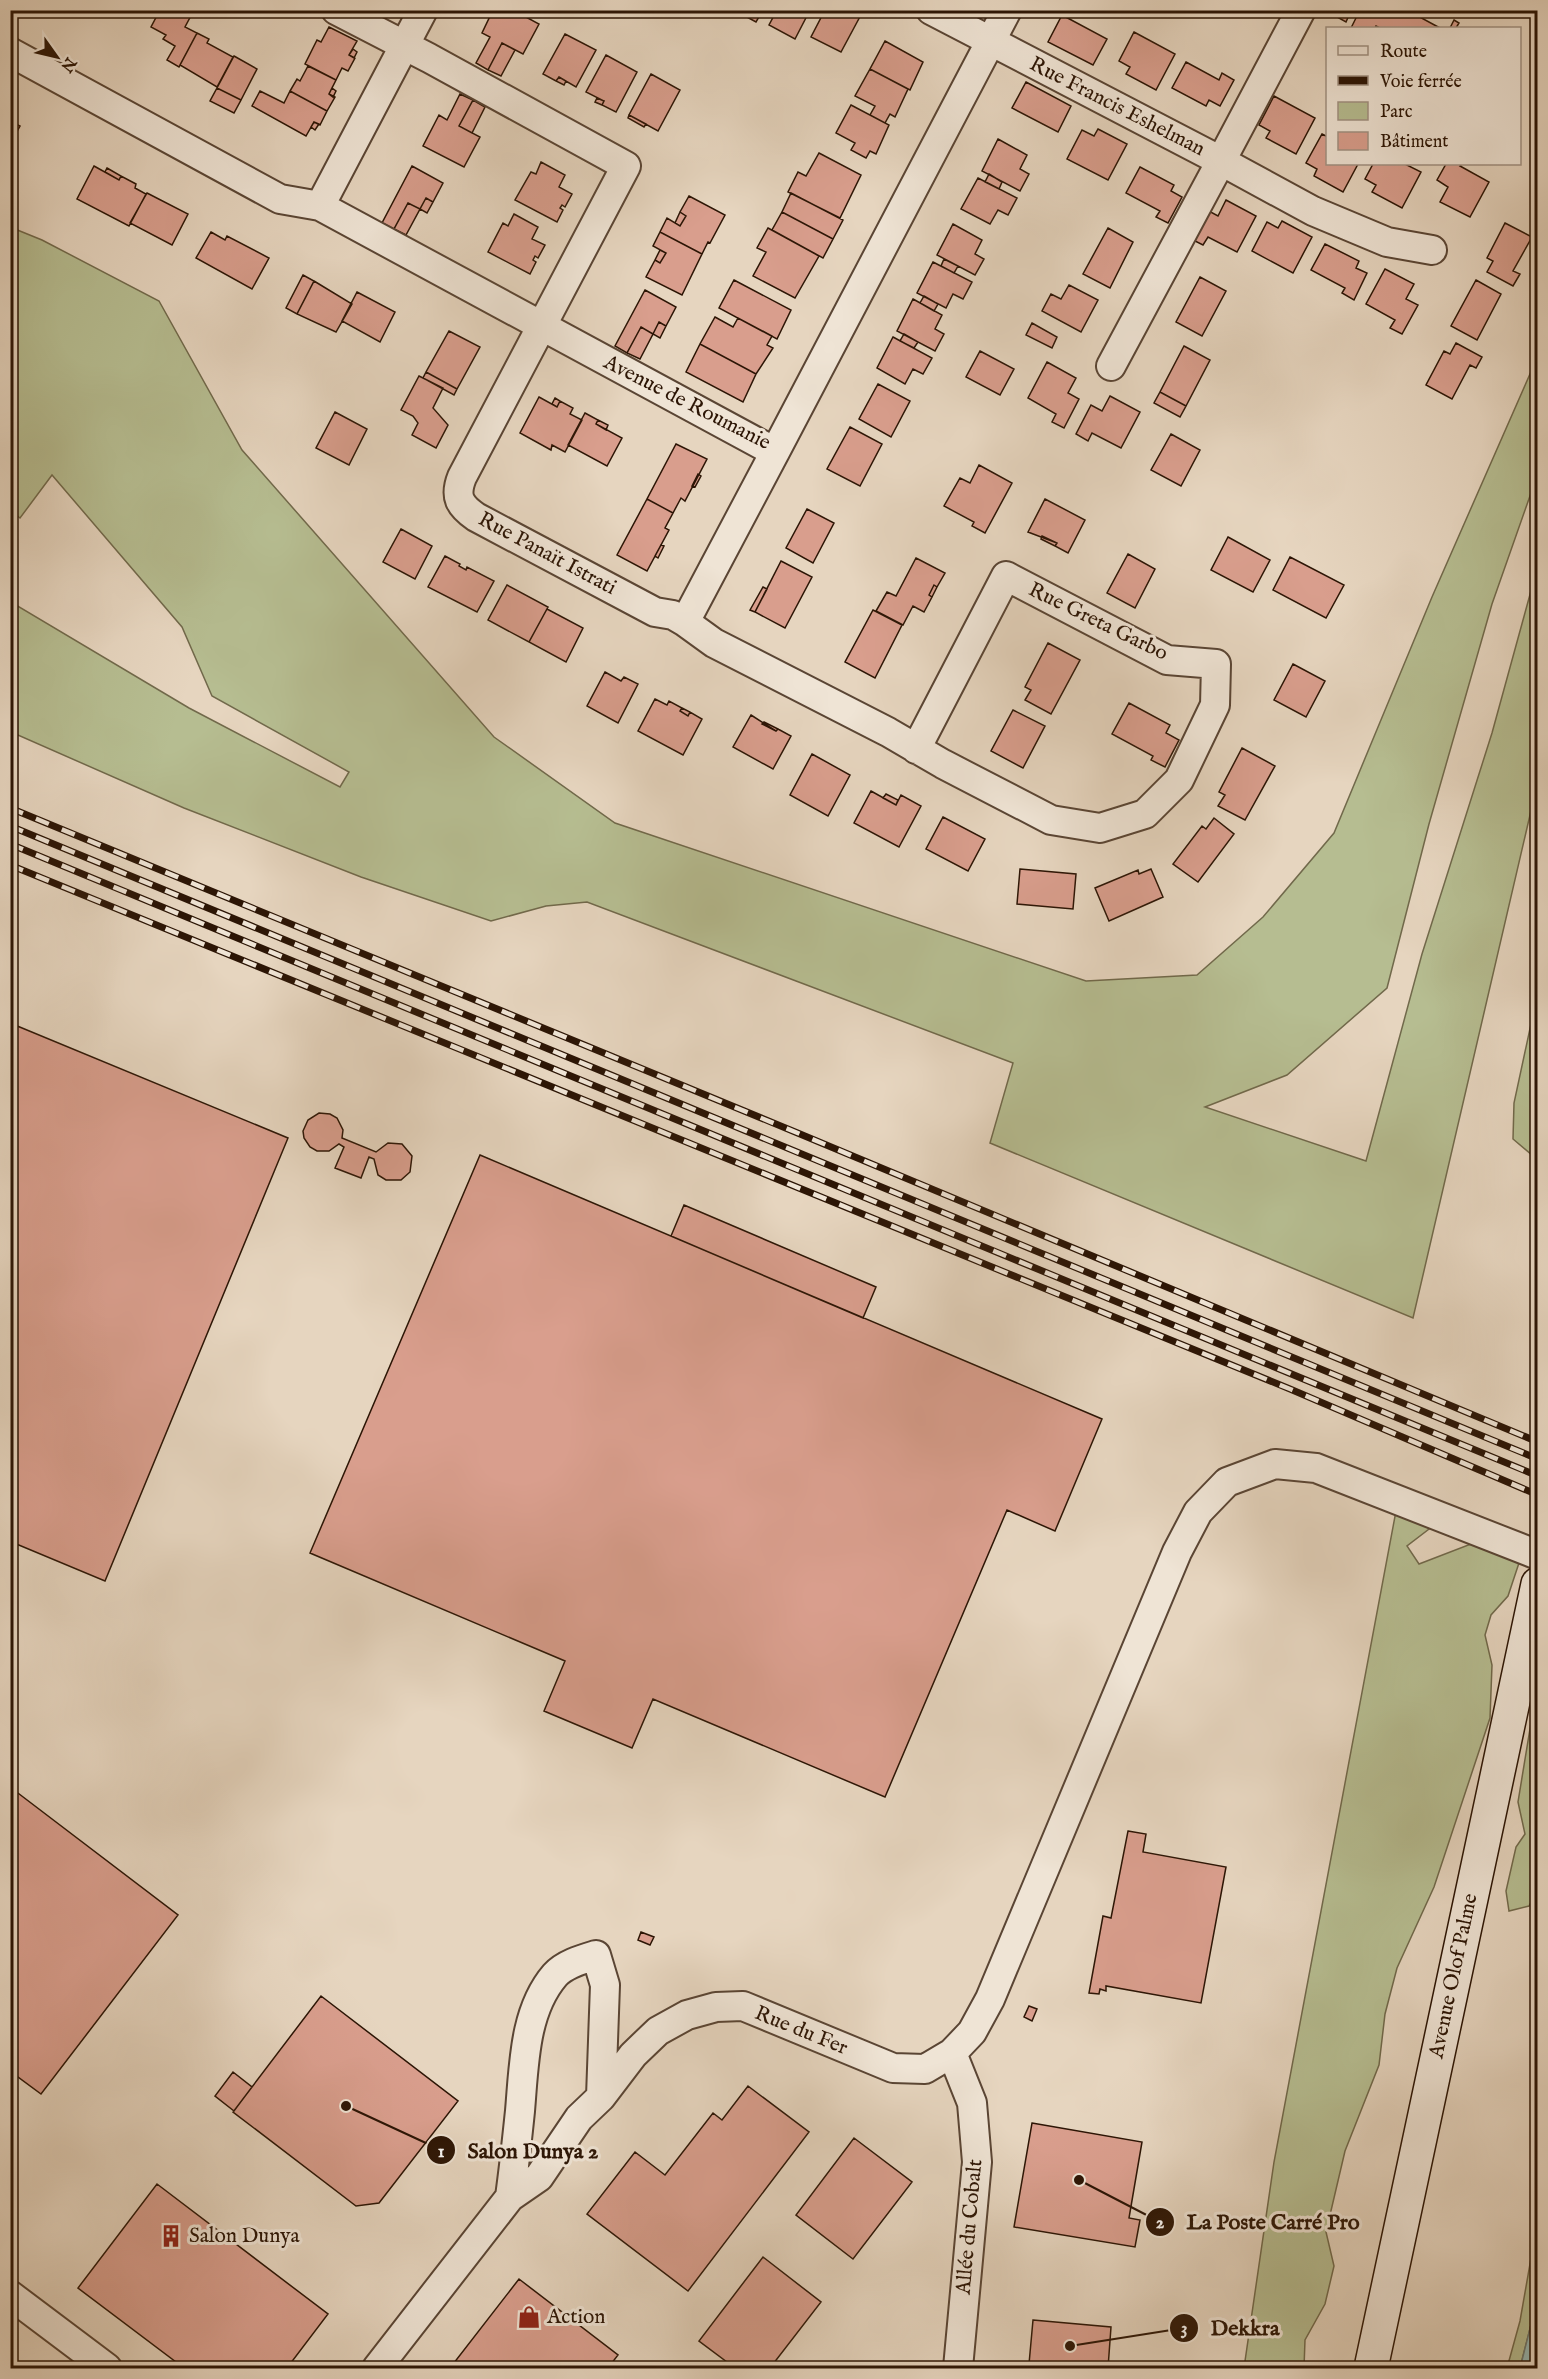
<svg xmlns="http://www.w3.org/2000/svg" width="1548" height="2379" viewBox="0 0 1548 2379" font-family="'IM FELL English',serif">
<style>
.green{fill:#b6bd91;stroke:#71694b;stroke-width:1.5}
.water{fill:#96b8b4;stroke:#6c776e;stroke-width:1.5}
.building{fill:#d99e8d;stroke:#2c1505;stroke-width:1.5}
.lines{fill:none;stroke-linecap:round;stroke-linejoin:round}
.street-casing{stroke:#5a4534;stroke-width:32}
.secondary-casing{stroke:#2c1505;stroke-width:36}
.street{stroke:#efe4d5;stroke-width:28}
.secondary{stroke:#efe4d5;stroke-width:33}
.rail-casing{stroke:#2c1505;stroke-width:7}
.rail{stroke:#efe4d5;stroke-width:4.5;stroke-dasharray:14;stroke-linecap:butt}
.labels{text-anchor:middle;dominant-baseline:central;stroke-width:6;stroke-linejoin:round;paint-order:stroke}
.street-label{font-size:21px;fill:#2c1505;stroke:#efe4d5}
.poi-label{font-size:21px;fill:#2c1505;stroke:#efe4d5;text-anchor:start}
.leader{fill:none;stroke:#2c1505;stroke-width:2}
.callout-dot{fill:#2c1505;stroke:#efe4d5;stroke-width:2}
.mark-label{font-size:18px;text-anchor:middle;font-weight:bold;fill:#fff}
.callout-label{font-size:22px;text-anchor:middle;font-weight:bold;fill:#2c1505;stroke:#efe4d5;stroke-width:6;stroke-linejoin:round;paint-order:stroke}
</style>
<rect width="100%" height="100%" fill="#e6d5bf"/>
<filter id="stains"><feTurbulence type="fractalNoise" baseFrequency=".00333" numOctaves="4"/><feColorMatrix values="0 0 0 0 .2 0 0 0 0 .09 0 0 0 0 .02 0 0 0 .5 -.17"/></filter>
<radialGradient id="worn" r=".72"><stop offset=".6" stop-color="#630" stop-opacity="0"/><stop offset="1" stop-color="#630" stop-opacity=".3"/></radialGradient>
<path class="green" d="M10,227L42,240L159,301L242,450L494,737L615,823L1086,981L1197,975L1263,917L1334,833L1432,597L1537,358V476L1492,604L1429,824L1387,988L1287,1075L1205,1107L1366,1161L1422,954L1492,733L1537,569V785L1413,1318L990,1143L1013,1063L587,902L546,906L491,921L361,877L184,808L11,732V602L189,708L340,787L349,772L212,696L182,627L52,475L20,518L11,511V455L15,448L10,445Z
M1537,996V1156L1532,1155L1513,1139L1514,1103Z
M1396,1511L1433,1526L1407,1546L1419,1564L1476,1542L1520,1560L1508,1596L1491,1615L1485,1635L1492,1665L1490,1718L1434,1887L1397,1968L1385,2014L1379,2065L1345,2151L1326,2232L1334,2266L1325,2304L1305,2340L1304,2368H1244L1274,2162Z
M1537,1686V1891L1529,1906L1509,1911L1506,1891L1516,1847L1525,1834L1518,1802Z
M1537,2224V2301L1520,2368H1507L1520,2321Z"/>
<path class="water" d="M1537,2301V2368H1520Z"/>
<path class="building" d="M160,10H194L185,27L197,33L179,67L167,60L175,46L163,39L166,35L151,27Z
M493,10H513L539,24L523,54L502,43L488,70L476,63L490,37L482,33Z
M734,10H763L756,22Z
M777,10H810L795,39L769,25Z
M825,10L863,11L841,52L811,37Z
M1329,10H1416L1414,14L1440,28H1380L1376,26L1375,28H1351L1357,16L1350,13L1346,22L1328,12Z
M1062,15L1107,39L1093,65L1048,42Z
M1454,20L1459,23L1456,28H1450Z
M329,27L357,41L349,55L355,58L348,71L342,68L336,80L305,64L317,40L321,42Z
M1134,32L1175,54L1156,90L1126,74L1130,67L1119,61Z
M197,33L209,39L207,43L233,57L217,87L180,65Z
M565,34L596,50L576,87L559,77L556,81L543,74Z
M885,41L923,62L910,90L870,69Z
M502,43L515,50L501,76L488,70Z
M353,49L357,52L354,58L349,55Z
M606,55L637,72L616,112L602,105L604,101L586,92Z
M234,56L257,69L241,100L217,88Z
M1186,62L1219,80L1222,73L1234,80L1220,106L1209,100L1206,106L1172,88Z
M308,66L336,80L329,94L335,97L327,111L290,91L297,79L300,81Z
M870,69L908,89L895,117L890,114L885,123L870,115L875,106L855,96Z
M651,74L680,90L658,131L629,115Z
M559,77L566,81L564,85L556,81Z
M1026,82L1071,106L1058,132L1012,108Z
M217,88L241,100L234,113L210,101Z
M332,88L336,91L333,97L329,94Z
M260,91L284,103L290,91L327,111L320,125L314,122L306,136L252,106Z
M460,94L473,100L459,126L480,137L464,167L423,146L439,115L447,120Z
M1274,96L1315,118L1296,154L1266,138L1270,131L1259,125Z
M597,98L604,101L602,105L595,102Z
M473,100L485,107L472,133L459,126Z
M851,105L889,125L876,154L870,151L866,158L851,150L855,143L836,133Z
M629,115L646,124L644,127L628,118Z
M10,121L20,126L10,144Z
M314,122L319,124L315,130L311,127Z
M1098,129L1127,144L1108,180L1067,159L1082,130L1094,136Z
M1322,134L1328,137V164H1358L1343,192L1314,176L1317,169L1306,163Z
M998,139L1027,155L1020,169L1029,174L1020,191L982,171Z
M819,153L861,175L840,218L788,192L798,172L806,176Z
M541,162L565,175L559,187L572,194L565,207L562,205L560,208L563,210L557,222L515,200L531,172L536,174Z
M1373,164H1405L1421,172L1402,208L1372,192L1376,185L1365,179Z
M1446,164H1462L1460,166L1489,182L1470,217L1440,202L1448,187L1437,180Z
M94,166L119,180L121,176L136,184L135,188L146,194L129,226L77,199Z
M412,166L443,183L433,202L426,198L420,209L408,203L394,229L382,223Z
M1140,167L1174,185L1171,191L1182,197L1168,223L1156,217L1160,211L1126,193Z
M107,168L121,176L119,180L105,172Z
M989,174L1002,182L999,189L985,182Z
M978,178L1017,198L1008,215L998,210L990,224L961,209Z
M147,193L188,214L172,245L130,223Z
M791,193L843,220L833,239L782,212Z
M689,196L725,215L710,243L708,242L702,254L660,232L667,218L680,226L686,216L680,212Z
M426,198L433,202L427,213L420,209Z
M1226,200L1256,216L1237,252L1208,237L1203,245L1191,239L1207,210L1218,216Z
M408,203L420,209L406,235L394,229Z
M680,212L686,216L680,226L675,223Z
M782,212L833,239L823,258L772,230Z
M514,214L538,227L532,239L545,245L538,258L535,256L533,260L536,262L530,274L488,252L503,223L508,226Z
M1282,221L1312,237L1293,273L1252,251L1267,222L1278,228Z
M1505,223L1532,237L1513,271L1520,274L1513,286L1487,272L1493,261L1487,258Z
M953,224L982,240L975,254L984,259L975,275L937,255Z
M768,228L819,256L795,298L753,276L766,252L757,248Z
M1108,228L1133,242L1110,288L1083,274Z
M211,232L225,240L227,236L269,258L252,289L196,258Z
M660,232L702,254L682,295L646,277L655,260L660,263L666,253L653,246Z
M1325,244L1359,261L1356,268L1367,273L1354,300L1342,293L1345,288L1311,270Z
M660,250L666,253L660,263L655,260Z
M944,259L958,266L954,273L941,266Z
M933,262L972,282L963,299L953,294L946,308L917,293Z
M1385,269L1414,284L1406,299L1418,305L1402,334L1390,328L1395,320L1366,304Z
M303,275L314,281L297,314L286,308Z
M1200,277L1226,291L1202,336L1176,322Z
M734,280L791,310L777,339L719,308Z
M1476,280L1501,294L1477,340L1451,326Z
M314,281L352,304L336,332L297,314Z
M1069,285L1098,300L1081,332L1042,311L1051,294L1061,299Z
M645,290L676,307L666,326L659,322L653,334L641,327L627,353L615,346Z
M357,292L395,312L380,342L342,321Z
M924,296L938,304L934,311L920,303Z
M913,299L942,315L935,329L944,334L935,351L897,331Z
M715,317L733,327L738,318L772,336L767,345L773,348L756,374L700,344Z
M659,322L666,326L660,338L653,334Z
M1032,323L1057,337L1052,348L1026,335Z
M641,327L653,334L640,359L627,353Z
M449,331L480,347L457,389L426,372Z
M904,334L918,342L914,348L900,341Z
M893,337L932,358L923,374L913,369L905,384L877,368Z
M1456,343L1482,357L1476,368L1470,365L1452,399L1426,385L1444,351L1450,354Z
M700,344L756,374L743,402L686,372Z
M1184,346L1210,360L1186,406L1160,392Z
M980,351L1014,369L1000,395L966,377Z
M1047,362L1076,378L1068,393L1079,399L1064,428L1052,422L1056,414L1028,398Z
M426,372L457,389L454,395L423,378Z
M419,376L443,388L433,408L448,425L436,448L412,435L418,423L413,416L401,410Z
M878,384L910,401L891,437L859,419Z
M1160,392L1186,406L1180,417L1154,403Z
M1110,396L1140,412L1121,448L1092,433L1088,441L1076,434L1091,405L1102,411Z
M539,397L557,407L560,401L573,408L570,414L582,420L565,452L552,445L551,450L520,433Z
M555,398L560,401L557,407L552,404Z
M335,412L367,429L349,465L316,448Z
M585,413L598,420L596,424L622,438L607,466L568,445Z
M598,420L608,425L606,430L596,424Z
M850,427L882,444L860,486L827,469Z
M1171,434L1200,450L1181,486L1151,470Z
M676,444L707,459L685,501L681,498L673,513L647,499Z
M979,465L1012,483L985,533L972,526L974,522L944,506L960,478L970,483Z
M698,474L701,476L695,487L692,486Z
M647,499L673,513L665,528L669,530L647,571L617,555Z
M1045,499L1085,520L1068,553L1055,546L1057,543L1028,532Z
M807,509L834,523L813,563L786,548Z
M401,529L432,546L415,579L383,562Z
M1042,536L1057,543L1055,546L1041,539Z
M1228,537L1270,560L1253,592L1211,570Z
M661,545L664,546L658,558L655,556Z
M1128,554L1155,569L1135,608L1107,593Z
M445,556L460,564L459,566L466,570L467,567L494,581L477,612L428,587Z
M1290,557L1344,585L1326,618L1273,590Z
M916,558L945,573L937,587L934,585L929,595L932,597L924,612L913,606L903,625L876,611L887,592L896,596Z
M781,561L812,577L785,628L755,612Z
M507,585L548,607L529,642L488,620Z
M934,585L937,587L932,597L929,595Z
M763,587L767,589L755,612L750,610Z
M547,609L583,628L566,662L529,642Z
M873,610L902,625L875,678L845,662Z
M1048,643L1080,660L1051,714L1025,700L1031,690L1025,687Z
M1293,664L1325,681L1306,717L1274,700Z
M605,672L621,681L624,677L638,684L618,723L587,706Z
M655,699L667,705L669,701L682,708L680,711L688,716L690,712L702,719L683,755L638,731Z
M1129,703L1170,725L1166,733L1179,740L1165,767L1151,760L1153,756L1112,734Z
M682,708L690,712L688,716L680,711Z
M1013,710L1045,726L1023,768L991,751Z
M751,715L776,731L778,729L791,736L773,769L733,747Z
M764,722L778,729L776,731L762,724Z
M1242,748L1275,766L1245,820L1218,806L1225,795L1219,792Z
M812,754L850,775L828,816L790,795Z
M871,791L896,805L901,795L921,806L899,847L854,823Z
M886,794L898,800L896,805L883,798Z
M943,817L985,839L968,871L926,849Z
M1214,818L1234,834L1198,882L1173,864L1202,826L1206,829Z
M1020,869L1076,874L1073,909L1017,904Z
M1151,869L1163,897L1109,921L1095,888L1138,870L1139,874Z
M10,1023L288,1138L105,1581L14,1543L10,1551Z
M319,1113L330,1114L337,1118L343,1130L342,1138L376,1152L388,1143L402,1144L412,1156L410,1172L401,1180H386L378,1175L374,1159L369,1157L361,1178L335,1168L344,1147L339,1144L329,1151H317L310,1147L304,1138L303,1131L308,1120Z
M480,1155L1102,1419L1055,1531L1007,1510L885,1797L653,1699L632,1748L544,1711L565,1661L310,1553Z
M684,1205L876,1287L863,1318L671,1236Z
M10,1787L178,1915L41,2094L10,2071Z
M1128,1831L1146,1834L1143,1852L1226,1867L1201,2003L1106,1986V1991L1100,1989L1099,1994L1089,1993L1103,1916L1111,1918Z
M641,1932L654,1937L650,1945L638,1940Z
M321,1996L458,2101L379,2203L356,2206L233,2112Z
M1029,2006L1037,2009L1032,2021L1024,2017Z
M233,2072L252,2087L234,2111L215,2096Z
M748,2086L809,2132L688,2291L587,2214L635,2152L665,2175L713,2113L722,2120Z
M1032,2123L1142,2142L1129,2218L1140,2220L1135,2247L1014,2227Z
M854,2138L912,2182L853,2259L796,2215Z
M157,2184L328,2314L287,2368H184L78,2288Z
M763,2257L821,2302L770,2368H735L699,2341Z
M519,2279L618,2355L608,2368H450Z
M1033,2320L1111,2327L1108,2368H1076L1029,2364Z"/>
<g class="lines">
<g class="street-casing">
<path id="street" d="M336,10L429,58L626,166L462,477C454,497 460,506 476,517L655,612L673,615L685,622
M931,10L1221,161L1301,10
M10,52L280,199L320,206L423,10
M320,206L775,452L1007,10
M1111,366L1221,161L1313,211L1387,242L1432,250
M775,452L685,622L714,643L888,732L943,764L1051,820L1100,828L1145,814L1179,780L1215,705L1216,664L1167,660L1006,576L916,749
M952,2053L972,2103L977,2162L958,2368
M510,2197C514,2168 517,2140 520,2111C524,2065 524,2011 555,1975C565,1964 583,1959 596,1955L605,1985L601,2097
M10,2295L107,2368
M377,2368L510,2197L539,2177L579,2118L601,2097L633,2055L658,2031L687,2015L716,2007L743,2006L893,2068L925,2069L952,2053L972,2032L990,1999L1177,1552L1198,1512L1227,1482L1275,1464L1316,1468L1538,1555"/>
</g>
<g class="secondary-casing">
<path id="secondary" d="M1371,2368L1538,1584"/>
</g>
<use href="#street" class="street"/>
<use href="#secondary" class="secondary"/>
<g class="rail-casing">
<path id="rail" d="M10,808L800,1134L1538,1442
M10,826L1538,1459
M10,844L1538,1476
M10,865L1290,1389L1538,1495"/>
</g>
<use href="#rail" class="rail"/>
</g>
<defs>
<g id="building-bare" transform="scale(1.8)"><path d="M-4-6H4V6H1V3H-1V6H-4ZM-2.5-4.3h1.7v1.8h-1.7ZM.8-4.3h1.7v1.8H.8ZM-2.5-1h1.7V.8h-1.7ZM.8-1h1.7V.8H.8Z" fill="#8f2418" stroke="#efe4d5" stroke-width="2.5" paint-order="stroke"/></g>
<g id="shop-bare" transform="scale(1.8)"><path d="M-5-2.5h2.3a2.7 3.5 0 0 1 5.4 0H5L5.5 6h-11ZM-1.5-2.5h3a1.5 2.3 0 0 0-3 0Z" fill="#8f2418" stroke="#efe4d5" stroke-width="2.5" paint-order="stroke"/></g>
</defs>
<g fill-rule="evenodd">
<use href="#building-bare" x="171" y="2236"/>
<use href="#shop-bare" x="529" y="2317"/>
</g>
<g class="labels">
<g class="street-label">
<text transform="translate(1117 107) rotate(27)">Rue Francis Eshelman</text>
<text transform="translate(687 403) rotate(27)">Avenue de Roumanie</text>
<text transform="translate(547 554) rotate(28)">Rue Panaït Istrati</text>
<text transform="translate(1098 622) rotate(26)">Rue Greta Garbo</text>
<text transform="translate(1454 1976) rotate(-78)">Avenue Olof Palme</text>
<text transform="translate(801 2031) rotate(22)">Rue du Fer</text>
<text transform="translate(970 2227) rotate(-85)">Allée du Cobalt</text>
</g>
<g class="poi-label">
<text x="189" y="2236">Salon Dunya</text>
<text x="547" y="2317">Action</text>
</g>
</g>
<path class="leader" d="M346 2106L441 2150M1079 2180L1160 2222M1070 2346L1184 2328"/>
<g class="callout-dot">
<circle cx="346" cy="2106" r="6"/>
<circle cx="1079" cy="2180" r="6"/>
<circle cx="1070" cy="2346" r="6"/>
<circle cx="441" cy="2150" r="15"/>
<circle cx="1160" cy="2222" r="15"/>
<circle cx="1184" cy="2328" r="15"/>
</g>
<g class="mark-label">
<text x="441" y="2157">1</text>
<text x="1160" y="2228">2</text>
<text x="1184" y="2334">3</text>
</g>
<g class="callout-label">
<text x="533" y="2158">Salon Dunya 2</text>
<text x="1273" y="2229">La Poste Carré Pro</text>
<text x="1245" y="2335">Dekkra</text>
</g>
<rect width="1548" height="2379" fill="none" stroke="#e6d5bf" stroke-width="36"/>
<rect x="12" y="12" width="1524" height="2355" fill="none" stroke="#2c1505" stroke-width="3"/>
<rect x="18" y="18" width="1512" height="2343" fill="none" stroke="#2c1505" stroke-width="1.5"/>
<rect x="1326" y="27" width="195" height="138" fill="#efe4d5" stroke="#a19182" stroke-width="1.5"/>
<rect x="1338" y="46" width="30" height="9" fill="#efe4d5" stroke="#a19182" stroke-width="1.5"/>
<text x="1380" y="57" font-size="18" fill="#2c1505">Route</text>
<rect x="1338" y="76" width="30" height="9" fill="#2c1505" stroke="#a19182" stroke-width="1.5"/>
<text x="1380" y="87" font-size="18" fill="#2c1505">Voie ferrée</text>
<rect x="1338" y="102" width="30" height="18" fill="#b6bd91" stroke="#a19182" stroke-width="1.5"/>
<text x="1380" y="117" font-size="18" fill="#2c1505">Parc</text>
<rect x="1338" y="132" width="30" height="18" fill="#d99e8d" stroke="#a19182" stroke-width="1.5"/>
<text x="1380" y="147" font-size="18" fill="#2c1505">Bâtiment</text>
<g transform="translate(57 57) rotate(124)" stroke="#efe4d5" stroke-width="4.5" paint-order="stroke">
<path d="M0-4.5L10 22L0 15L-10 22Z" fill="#2c1505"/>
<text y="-9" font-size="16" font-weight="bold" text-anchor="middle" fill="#2c1505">N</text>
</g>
<rect width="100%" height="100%" filter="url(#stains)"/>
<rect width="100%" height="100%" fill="url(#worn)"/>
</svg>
